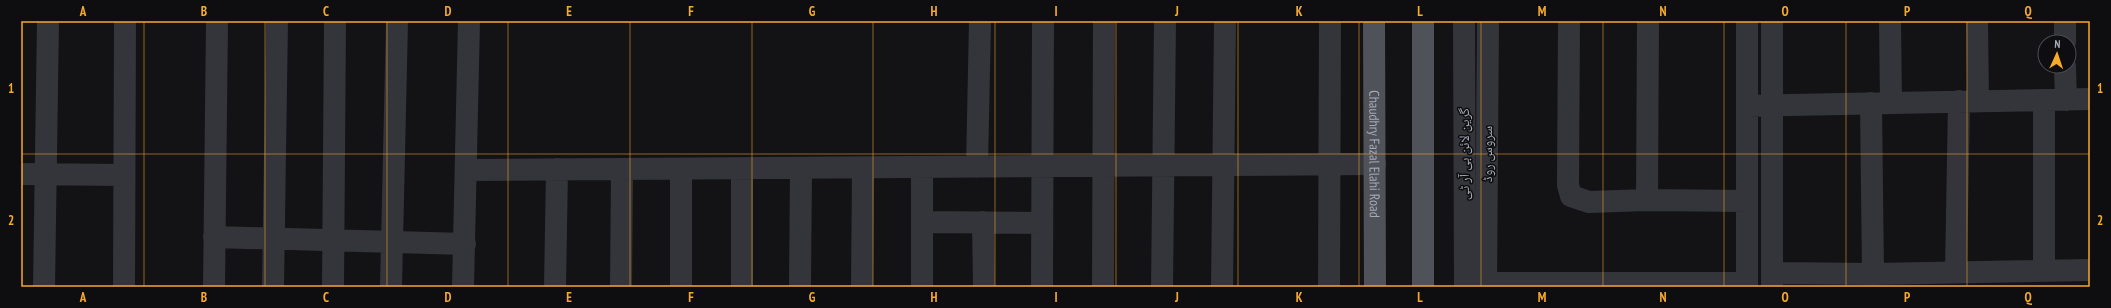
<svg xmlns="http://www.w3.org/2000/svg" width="2111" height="308" viewBox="0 0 2111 308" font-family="'PT Sans Narrow','Noto Naskh Arabic',sans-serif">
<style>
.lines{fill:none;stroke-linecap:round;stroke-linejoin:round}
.minor{stroke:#34353a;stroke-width:22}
.major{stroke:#505259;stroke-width:22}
.grid{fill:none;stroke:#f7a929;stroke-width:1;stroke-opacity:0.55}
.labels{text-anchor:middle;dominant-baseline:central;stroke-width:3;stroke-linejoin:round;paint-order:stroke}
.street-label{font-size:14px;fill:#a4aab6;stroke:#0e0e10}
.neatline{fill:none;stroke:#f7a929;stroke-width:1.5}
.grid-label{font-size:13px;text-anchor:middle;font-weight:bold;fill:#f7a929}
</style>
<rect width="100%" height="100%" fill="#131315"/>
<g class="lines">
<path class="minor" d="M1464,21L1465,287
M1569,21L1568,185L1571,196L1589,202L1647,200L1747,201
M1772,21V287
M1890,21L1891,103
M1977,21L1978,101
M2065,21V42
M2065,66L2066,100
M2044,100V270
M1871,103L1873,274
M1747,106L2090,99
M922,167V287
M977,167L980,21
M466,170L1375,164
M21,174L124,175
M1647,200L1648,21
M922,222L1041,223
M983,222L984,287
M214,237L465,244
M1956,272L1959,101
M1772,273L1873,274L2090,270
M1486,283H1747
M44,287L48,21
M124,287L125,21
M214,287L217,21
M273,287L277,21
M333,287L335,21
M391,287L397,21
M463,287L469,21
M555,287L557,169
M621,287L622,169
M681,287V169
M742,287V169
M800,287L801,168
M862,287L863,168
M1042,287L1043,21
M1103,287L1104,21
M1162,287L1165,21
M1222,287L1225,21
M1329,287L1330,21
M1486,287L1488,21
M1747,287V21"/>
<g class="major">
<path id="s1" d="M1374,21L1375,287"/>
<path d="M1423,287V21"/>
</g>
</g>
<path class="grid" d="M144,21V287M265,21V287M387,21V287M508,21V287M630,21V287M752,21V287M873,21V287M995,21V287M1116,21V287M1238,21V287M1359,21V287M1481,21V287M1603,21V287M1724,21V287M1846,21V287M1967,21V287M21,154H2090"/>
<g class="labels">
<g class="street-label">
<text stroke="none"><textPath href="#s1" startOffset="133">Chaudhry Fazal Elahi Road</textPath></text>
<text transform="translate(1464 154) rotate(-90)">گرین لائن بی آر ٹی</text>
<text transform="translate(1487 154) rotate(-90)">سروس روڈ</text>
</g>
</g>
<rect width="2111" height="308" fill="none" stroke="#0e0e10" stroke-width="44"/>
<g transform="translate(2057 54) rotate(3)"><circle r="19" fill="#0e0e10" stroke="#4a4c52"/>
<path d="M0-3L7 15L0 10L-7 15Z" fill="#f7a929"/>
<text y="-6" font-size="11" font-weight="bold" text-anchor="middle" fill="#a4aab6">N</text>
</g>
<rect x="22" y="22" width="2067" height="264" class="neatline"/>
<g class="grid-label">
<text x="83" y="16">A</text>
<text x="204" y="16">B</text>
<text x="326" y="16">C</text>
<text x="448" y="16">D</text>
<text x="569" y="16">E</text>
<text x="691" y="16">F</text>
<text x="812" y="16">G</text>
<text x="934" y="16">H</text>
<text x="1056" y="16">I</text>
<text x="1177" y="16">J</text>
<text x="1299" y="16">K</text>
<text x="1420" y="16">L</text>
<text x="1542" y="16">M</text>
<text x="1663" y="16">N</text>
<text x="1785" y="16">O</text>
<text x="1907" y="16">P</text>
<text x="2028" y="16">Q</text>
<text x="11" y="93">1</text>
<text x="2100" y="93">1</text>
<text x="11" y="225">2</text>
<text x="2100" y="225">2</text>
<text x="83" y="302">A</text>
<text x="204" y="302">B</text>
<text x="326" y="302">C</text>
<text x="448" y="302">D</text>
<text x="569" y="302">E</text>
<text x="691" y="302">F</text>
<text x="812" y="302">G</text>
<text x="934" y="302">H</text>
<text x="1056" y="302">I</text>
<text x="1177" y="302">J</text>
<text x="1299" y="302">K</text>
<text x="1420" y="302">L</text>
<text x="1542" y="302">M</text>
<text x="1663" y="302">N</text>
<text x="1785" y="302">O</text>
<text x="1907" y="302">P</text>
<text x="2028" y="302">Q</text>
</g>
</svg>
